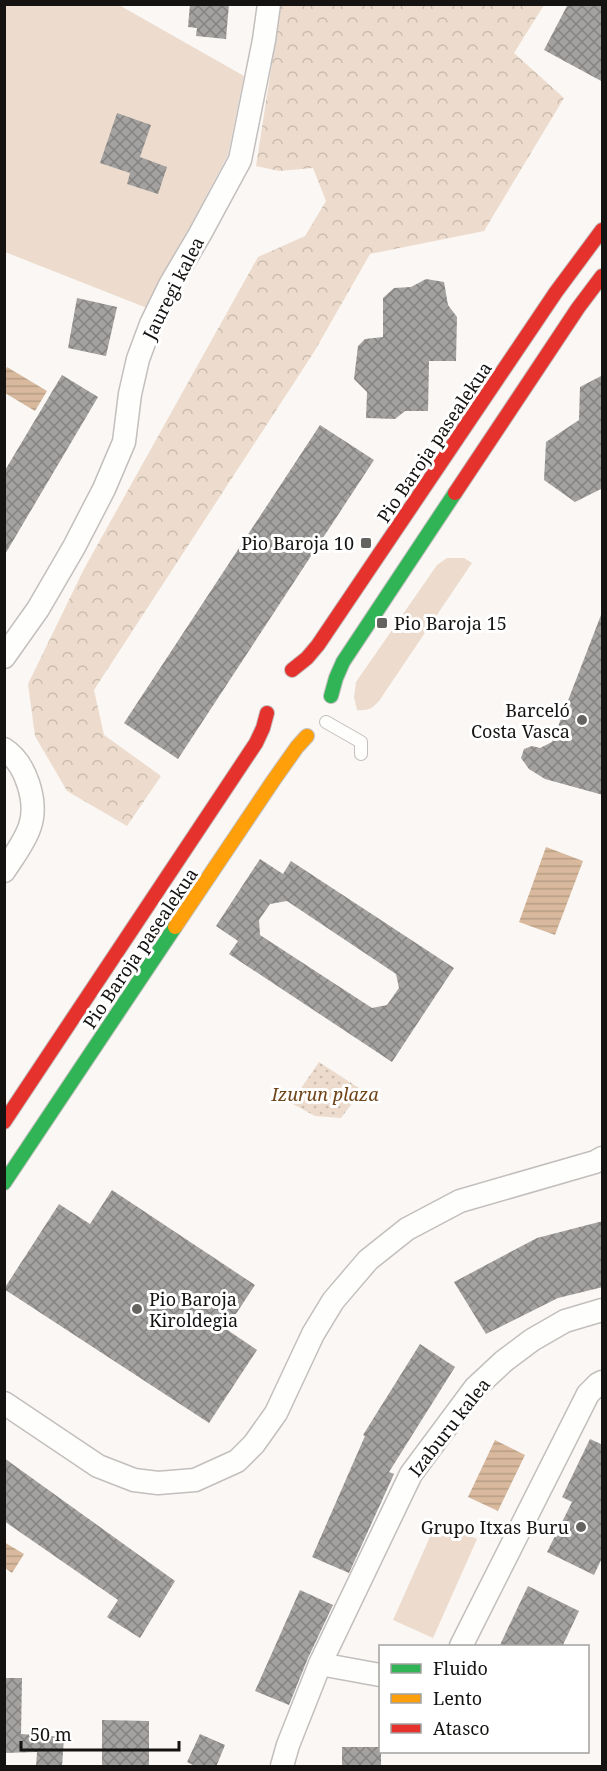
<svg xmlns="http://www.w3.org/2000/svg" width="607" height="1771" viewBox="0 0 607 1771" font-family="'Noto Serif',serif">
<style>
.green{fill:#eddccd}
.forest{fill:url(#forest-crowns)}
.park{fill:url(#park-dots)}
.water{fill:url(#water-rules)}
.building{fill:url(#building-cross-hatch);fill-rule:evenodd}
.lines{fill:none;stroke-linecap:round;stroke-linejoin:round}
.lane-casing{stroke:#c2bfbe;stroke-width:14}
.street-casing{stroke:#c2bfbe;stroke-width:25}
.fast-casing{stroke:#c2bfbe;stroke-width:16}
.slow-casing{stroke:#c2bfbe;stroke-width:16}
.jam-casing{stroke:#c2bfbe;stroke-width:16}
.lane{stroke:#fefefd;stroke-width:12}
.street{stroke:#fefefd;stroke-width:22}
.fast{stroke:#30b455;stroke-width:14}
.slow{stroke:#ff9f0a;stroke-width:14}
.jam{stroke:#e5322d;stroke-width:14}
.poi-dot{fill:#656360;stroke:#fff;stroke-width:2}
.labels{text-anchor:middle;dominant-baseline:central;stroke-width:6;stroke-linejoin:round;paint-order:stroke}
.street-label{font-size:18px;fill:#151311;stroke:#fff}
.poi-label{font-size:18px;fill:#151311;stroke:#fff;text-anchor:end}
.park-label{font-size:18px;font-style:italic;fill:#6f4417;stroke:#fff}
</style>
<defs>
<pattern id="forest-crowns" width="20" height="18" patternUnits="userSpaceOnUse" patternTransform="scale(1.5)"><rect width="20" height="18" fill="#eddccd"/><path d="M2 6a3 3 0 1 1 6 0M12 15a3 3 0 1 1 6 0" fill="none" stroke="#cabcaf"/></pattern>
<pattern id="park-dots" width="8" height="8" patternUnits="userSpaceOnUse" patternTransform="scale(1.5)"><rect width="8" height="8" fill="#eddccd"/><path d="M2 2h.1M6 6h.1" fill="none" stroke="#cabcaf" stroke-width="1.8" stroke-linecap="round"/></pattern>
<pattern id="water-rules" width="6" height="5" patternUnits="userSpaceOnUse" patternTransform="scale(1.5)"><rect width="6" height="5" fill="#d8b99d"/><path d="M0 2.5h6" fill="none" stroke="#b89e86"/></pattern>
<pattern id="building-cross-hatch" width="8" height="8" patternUnits="userSpaceOnUse" patternTransform="scale(1.5)"><rect width="8" height="8" fill="#a4a2a0"/><path d="M0 0l8 8M0 8l8-8" fill="none" stroke="#848381"/></pattern>
</defs>
<rect width="100%" height="100%" fill="#faf7f4"/>
<path class="green" d="M4,5H119L244,76L228,155L147,308L5,252Z
M447,558H464L472,563L379,701C372,709 367,711 357,710L354,697L356,682L437,565Z
M437,1521L477,1539L433,1638L393,1620Z"/>
<path class="forest" d="M281,5H544L514,53L564,98L484,231L370,254L314,352L94,690L104,735L161,776L127,826L67,791L35,736L28,684L84,569L258,257L305,236L326,201L313,168L279,171L256,166Z"/>
<path class="park" d="M319,1062L362,1090L341,1118L315,1116L291,1103Z"/>
<path class="water" d="M7,367L47,391L35,411L5,393V372Z
M546,847L583,861L555,935L519,922Z
M495,1440L525,1455L498,1511L468,1497Z
M4,1542L24,1554L12,1573L5,1568Z"/>
<path class="building" d="M190,4H229L226,39L196,36L197,28L188,27Z
M568,4H603V82L544,50Z
M117,113L151,125L140,157L167,167L158,194L127,184L130,173L100,163Z
M426,279L444,282L448,305L457,317L456,361H429L428,411H405L395,419L366,418L367,392L354,379L358,346L365,339L383,337V298L394,288L411,287Z
M77,298L117,307L106,356L68,348Z
M62,375L98,397L4,556V472Z
M603,375V488L575,502L544,480L546,442L579,420L580,387Z
M320,425L374,460L178,759L124,723Z
M601,615L603,616V795L545,779L529,769L521,758L524,749L532,746L540,748L552,742Z
M260,859L283,874L291,861L454,968L392,1062L229,954L238,941L216,926ZM287,901L396,974L399,988L387,1005L372,1008L260,935L259,920L270,904Z
M112,1190L255,1285L226,1329L257,1350L209,1423L4,1289L59,1204L90,1224Z
M603,1221V1287L558,1298L486,1334L454,1282L537,1238Z
M420,1344L455,1367L389,1472L394,1474L349,1573L312,1557L365,1436L363,1435Z
M590,1439L603,1445V1556L594,1575L547,1552L572,1502L562,1497Z
M4,1458L175,1581L140,1638L107,1617L118,1600L4,1521Z
M528,1586L579,1611L562,1647H499Z
M300,1590L333,1605L308,1658L289,1705L255,1691Z
M4,1678H22L21,1734L64,1737L62,1767H36L37,1752L4,1753Z
M102,1720L149,1721V1767H102Z
M200,1734L225,1745L216,1767H197L187,1762Z
M342,1747H381V1767H342Z"/>
<g class="lines">
<g class="lane-casing">
<path id="lane" d="M326,722L361,742V754"/>
</g>
<g class="street-casing">
<path id="street" d="M4,657L38,609L74,547L104,489L124,442L130,394L138,359L151,324L170,285L200,234L240,160L264,40L269,4
M4,749C26,763 38,802 30,826C25,842 13,857 4,871
M4,1403L98,1466L134,1480L158,1483L195,1480L237,1461L254,1444L276,1413L313,1334L333,1301L368,1260L407,1229L460,1201L595,1162L602,1158
M461,1646L588,1394L598,1384L602,1382
M320,1664L380,1675
M282,1766L288,1745L320,1664L411,1474L475,1388L504,1361L532,1340L565,1321L602,1310"/>
</g>
<g class="fast-casing">
<path id="fast" d="M331,696L336,678L343,662L455,493
M4,1183L175,927"/>
</g>
<g class="slow-casing">
<path id="slow" d="M175,927L273,781L297,747L307,736"/>
</g>
<g class="jam-casing">
<path id="jam" d="M455,493L578,308L602,276
M292,670L307,658L318,645L556,292L602,230
M4,1122L256,743L263,728L267,713"/>
</g>
<use href="#lane" class="lane"/>
<use href="#street" class="street"/>
<use href="#fast" class="fast"/>
<use href="#slow" class="slow"/>
<use href="#jam" class="jam"/>
</g>
<g class="poi-dot">
<rect x="360" y="537" width="12" height="12" rx="3"/>
<rect x="376" y="617" width="12" height="12" rx="3"/>
<circle cx="582" cy="720" r="6"/>
<circle cx="137" cy="1309" r="6"/>
<circle cx="581" cy="1527" r="6"/>
</g>
<g class="labels">
<g class="street-label">
<text transform="translate(173 288) rotate(-63)">Jauregi kalea</text>
<text transform="translate(434 442) rotate(-56)">Pio Baroja pasealekua</text>
<text transform="translate(140 948) rotate(-56)">Pio Baroja pasealekua</text>
<text transform="translate(449 1427) rotate(-52)">Izaburu kalea</text>
</g>
<g class="poi-label">
<text x="354" y="543">Pio Baroja 10</text>
<text x="394" y="623" text-anchor="start">Pio Baroja 15</text>
<text x="570" y="710">Barceló<tspan x="570" dy="21">Costa Vasca</tspan></text>
<text x="149" y="1299" text-anchor="start">Pio Baroja<tspan x="149" dy="21">Kiroldegia</tspan></text>
<text x="569" y="1527">Grupo Itxas Buru</text>
</g>
<g class="park-label">
<text x="325" y="1094">Izurun plaza</text>
</g>
</g>
<rect width="607" height="1771" fill="none" stroke="#151311" stroke-width="12"/>
<rect x="379" y="1645" width="210" height="108" fill="#ffffff" stroke="#a1a1a0" stroke-width="1.5"/>
<rect x="391" y="1664" width="30" height="9" fill="#30b455" stroke="#a1a1a0" stroke-width="1.5"/>
<text x="433" y="1675" font-size="18" fill="#151311">Fluido</text>
<rect x="391" y="1694" width="30" height="9" fill="#ff9f0a" stroke="#a1a1a0" stroke-width="1.5"/>
<text x="433" y="1705" font-size="18" fill="#151311">Lento</text>
<rect x="391" y="1724" width="30" height="9" fill="#e5322d" stroke="#a1a1a0" stroke-width="1.5"/>
<text x="433" y="1735" font-size="18" fill="#151311">Atasco</text>
<path d="M21 1741v9h158v-9" fill="none" stroke="#151311" stroke-width="3"/>
<text x="30" y="1741" font-size="18" fill="#151311" stroke="#ffffff" stroke-width="4.5" paint-order="stroke">50 m</text>
</svg>
